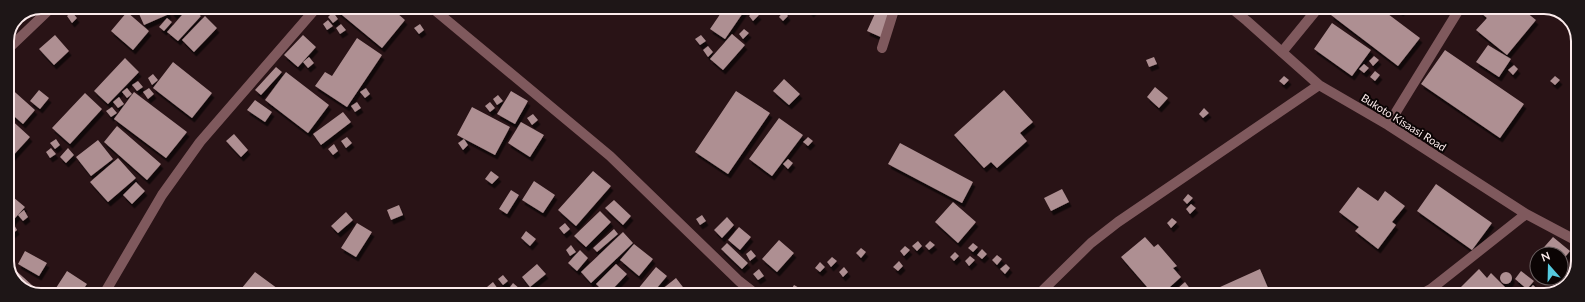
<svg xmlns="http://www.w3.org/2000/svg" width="1585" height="302" viewBox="0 0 1585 302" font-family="Lato,sans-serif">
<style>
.building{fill:#ae8f92;filter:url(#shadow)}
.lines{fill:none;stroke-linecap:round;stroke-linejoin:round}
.service{stroke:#7f595d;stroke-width:10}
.minor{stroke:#7f595d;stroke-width:10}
.labels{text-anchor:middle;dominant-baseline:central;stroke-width:4;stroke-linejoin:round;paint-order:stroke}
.street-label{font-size:11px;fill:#fcebec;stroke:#0b0404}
.rim{fill:none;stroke:#fcebec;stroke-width:2}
</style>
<defs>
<filter id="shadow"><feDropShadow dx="2.5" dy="4.5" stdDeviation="0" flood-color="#0009"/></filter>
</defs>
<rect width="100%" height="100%" fill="#291316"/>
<path class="building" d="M136,7H166L169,14L144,25Z
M175,7H182L175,15L171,11Z
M189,7L201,16L178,41L167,32Z
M338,7H390L405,20L382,48L336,10Z
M725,7H747L725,39L710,29Z
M808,7H817L811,13L807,8Z
M878,7H889L896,10L883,38L867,31Z
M1337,8H1380L1420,38L1398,66L1331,15Z
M1395,8H1404L1401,12Z
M1484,8H1521L1536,20L1507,55L1476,30L1487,18L1480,12Z
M754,11L759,15L753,21L749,16Z
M784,11L788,16L783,21L779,17Z
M72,12L77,18L72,23L67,16Z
M127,12L149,31L133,50L111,31Z
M333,12L338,19L333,23L328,17Z
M205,16L217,28L194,52L182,40Z
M167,18L172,22L164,31L159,27Z
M328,20L333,26L327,30L323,24Z
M1332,23L1371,50L1352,76L1314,49Z
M341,24L346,30L340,34L336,28Z
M420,24L424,30L419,34L414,28Z
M744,29L749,33L743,39L739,34Z
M732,34L745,45L723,70L710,59Z
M55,35L69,51L54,65L39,49Z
M303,35L316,47L298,67L284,55Z
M701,35L706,41L700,45L695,39Z
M357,38L382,55L347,107L315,86L325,72L332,76Z
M1488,45L1511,59L1499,77L1476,62Z
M708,46L713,52L708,57L703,50Z
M1445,50L1524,104L1500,138L1421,84Z
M1374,56L1379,60L1373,66L1369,61Z
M309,57L314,63L308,68L303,62Z
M1154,57L1157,64L1149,67L1146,60Z
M125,58L139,72L108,104L94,91Z
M173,62L212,93L192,118L153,88Z
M1364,64L1369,68L1364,73L1359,69Z
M1514,65L1518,69L1513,75L1508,70Z
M276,67L282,72L261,95L255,90Z
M1375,71L1380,75L1375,81L1370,77Z
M286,72L329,105L308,133L265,100Z
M153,74L158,80L152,85L148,78Z
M1284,76L1289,80L1284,85L1279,81Z
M1555,76L1560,80L1555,85L1550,81Z
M784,79L800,94L789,105L773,91Z
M138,81L143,87L137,91L132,85Z
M7,85L35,110L23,124L7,110Z
M1155,87L1168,98L1159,108L1147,97Z
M127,88L132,94L127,98L122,92Z
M149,88L154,94L148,99L143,92Z
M366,88L370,94L365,98L360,92Z
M39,90L49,98L40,109L30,101Z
M1004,90L1033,122L1020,133L1027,141L997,168L991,162L984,168L954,135Z
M511,91L528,101L515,124L497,114Z
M736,91L770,113L728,174L695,152Z
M134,92L187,132L166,158L114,119Z
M85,93L102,109L70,144L52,128Z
M498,95L503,101L497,105L493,99Z
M119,97L124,104L118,108L113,102Z
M255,100L272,112L265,122L247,110Z
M357,102L361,108L355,112L351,106Z
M490,102L495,108L490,112L485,106Z
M112,107L117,113L111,117L106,111Z
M472,107L510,127L495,155L457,135Z
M1204,108L1209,113L1203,118L1199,114Z
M343,112L351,122L321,145L313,134Z
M533,114L538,120L532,125L527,118Z
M7,116L30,137L9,160L7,158Z
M779,118L803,135L772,176L749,159Z
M521,122L544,135L530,157L508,143Z
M117,126L161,164L147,180L104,142Z
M234,134L248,150L241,157L226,141Z
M347,137L352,143L346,148L341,141Z
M808,137L813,141L808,146L803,142Z
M56,139L60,145L55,149L50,143Z
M464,139L468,145L463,150L458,143Z
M98,140L113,159L91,176L76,157Z
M900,143L973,182L962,203L888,164Z
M334,144L338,151L333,155L328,149Z
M51,148L56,154L50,158L46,152Z
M68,148L74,155L66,163L60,157Z
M118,158L136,178L108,202L90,182Z
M788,159L793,163L788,169L783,164Z
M491,171L499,177L492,184L485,179Z
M593,171L611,186L576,226L558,210Z
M534,181L555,195L543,213L522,200Z
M136,182L145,191L132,204L123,195Z
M1436,184L1492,223L1472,250L1417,211Z
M1358,187L1378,201L1385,191L1405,206L1392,222L1396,225L1378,249L1355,231L1359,227L1339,212Z
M1062,189L1069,202L1051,211L1044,198Z
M511,190L519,195L507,214L499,209Z
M7,192L25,207L7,227Z
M1188,194L1193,198L1187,204L1183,200Z
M614,200L631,216L623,225L605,208Z
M953,202L976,222L958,243L935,222Z
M1191,204L1196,208L1190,214L1186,209Z
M399,205L403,215L391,220L387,210Z
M24,210L28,217L23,221L18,215Z
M600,211L611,222L586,247L574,236Z
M346,212L353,220L338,233L331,226Z
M702,215L706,221L700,225L696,219Z
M727,217L734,225L722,238L714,230Z
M1172,218L1177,222L1171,228L1167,223Z
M13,223L17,230L12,234L7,227Z
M357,223L372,232L356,257L341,248Z
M565,223L570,229L564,234L559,228Z
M739,227L751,237L740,250L728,240Z
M614,229L618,234L597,252L593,248Z
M526,231L536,239L530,246L521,238Z
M623,232L633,243L591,283L581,272Z
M1145,237L1154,247L1158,244L1177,266L1173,268L1181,277L1161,295H1154L1121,257Z
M1553,237L1570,251L1561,262V254H1538Z
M779,240L794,253L777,272L762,259Z
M918,241L922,246L917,251L912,246Z
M930,241L935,245L929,250L925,246Z
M727,243L748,263L742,269L721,249Z
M973,243L978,247L973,252L968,248Z
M634,244L653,259L639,276L620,260Z
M571,245L576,252L570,256L566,250Z
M905,246L910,250L904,256L900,251Z
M861,248L866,252L861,258L856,253Z
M982,249L987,254L982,259L977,255Z
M580,250L588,258L577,271L568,263Z
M751,250L756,256L750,261L746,254Z
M25,251L47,263L39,276L18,264Z
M955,252L959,256L954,261L950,257Z
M997,255L1002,259L997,265L992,260Z
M970,256L975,260L969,266L965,261Z
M832,257L837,261L831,267L827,262Z
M899,261L903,266L898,271L893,267Z
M820,262L825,267L820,272L815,268Z
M537,264L546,274L530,287L522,277Z
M616,264L627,274L607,295L596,284Z
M1006,264L1010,268L1005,274L1000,269Z
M656,267L667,276L651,295H633Z
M844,267L848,272L843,277L839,272Z
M13,268L33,286L28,291L17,285L10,271Z
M759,269L764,276L758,280L753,274Z
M1260,269L1271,295H1210L1209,292Z
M1479,269L1487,278L1491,273L1513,295H1457L1455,293Z
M67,271L87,284L80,294H65L56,288Z
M1521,271L1534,281L1527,289L1515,279Z
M1500 278a6 6 0 1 1 12 0a6 6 0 1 1-12 0Z
M255,272L285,294H237Z
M503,275L508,281L503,285L498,279Z
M676,278L689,295H665L661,290Z
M493,282L498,289L492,293L487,287Z
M1185,282L1191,290L1193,288L1199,295H1170Z
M513,283L527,295H504Z
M794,285L801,289L797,295H788Z
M1533,285L1544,295H1524Z
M365,289L374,295H362Z
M144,290L161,294H143Z
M560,290L564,295H554Z"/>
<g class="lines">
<path class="service" d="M1282,52L1318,8"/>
<path class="minor" d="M431,7L610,156L739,281L757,295
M1230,7L1247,21L1319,85L1388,125L1526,214L1577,241
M882,48L895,7
M7,50L52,7
M1388,125L1460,8
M104,294L162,195L200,142L317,7
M1038,295L1091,243L1118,222L1319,85
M1420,295L1431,289L1526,214"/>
</g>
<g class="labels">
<g class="street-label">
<text transform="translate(1404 122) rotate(32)">Bukoto Kisaasi Road</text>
</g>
</g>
<path d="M0 0H1585V302H0ZM41 14H1544A27 27 0 0 1 1571 41V261A27 27 0 0 1 1544 288H41A27 27 0 0 1 14 261V41A27 27 0 0 1 41 14Z" fill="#1e1617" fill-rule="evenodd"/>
<path class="rim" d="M41 14H1544A27 27 0 0 1 1571 41V261A27 27 0 0 1 1544 288H41A27 27 0 0 1 14 261V41A27 27 0 0 1 41 14Z"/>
<g transform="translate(1549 266) rotate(340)"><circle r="19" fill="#0b0404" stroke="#6b6061"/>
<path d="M0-3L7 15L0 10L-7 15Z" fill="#55cadf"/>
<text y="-6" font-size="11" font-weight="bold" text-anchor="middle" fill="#fcebec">N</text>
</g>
</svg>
